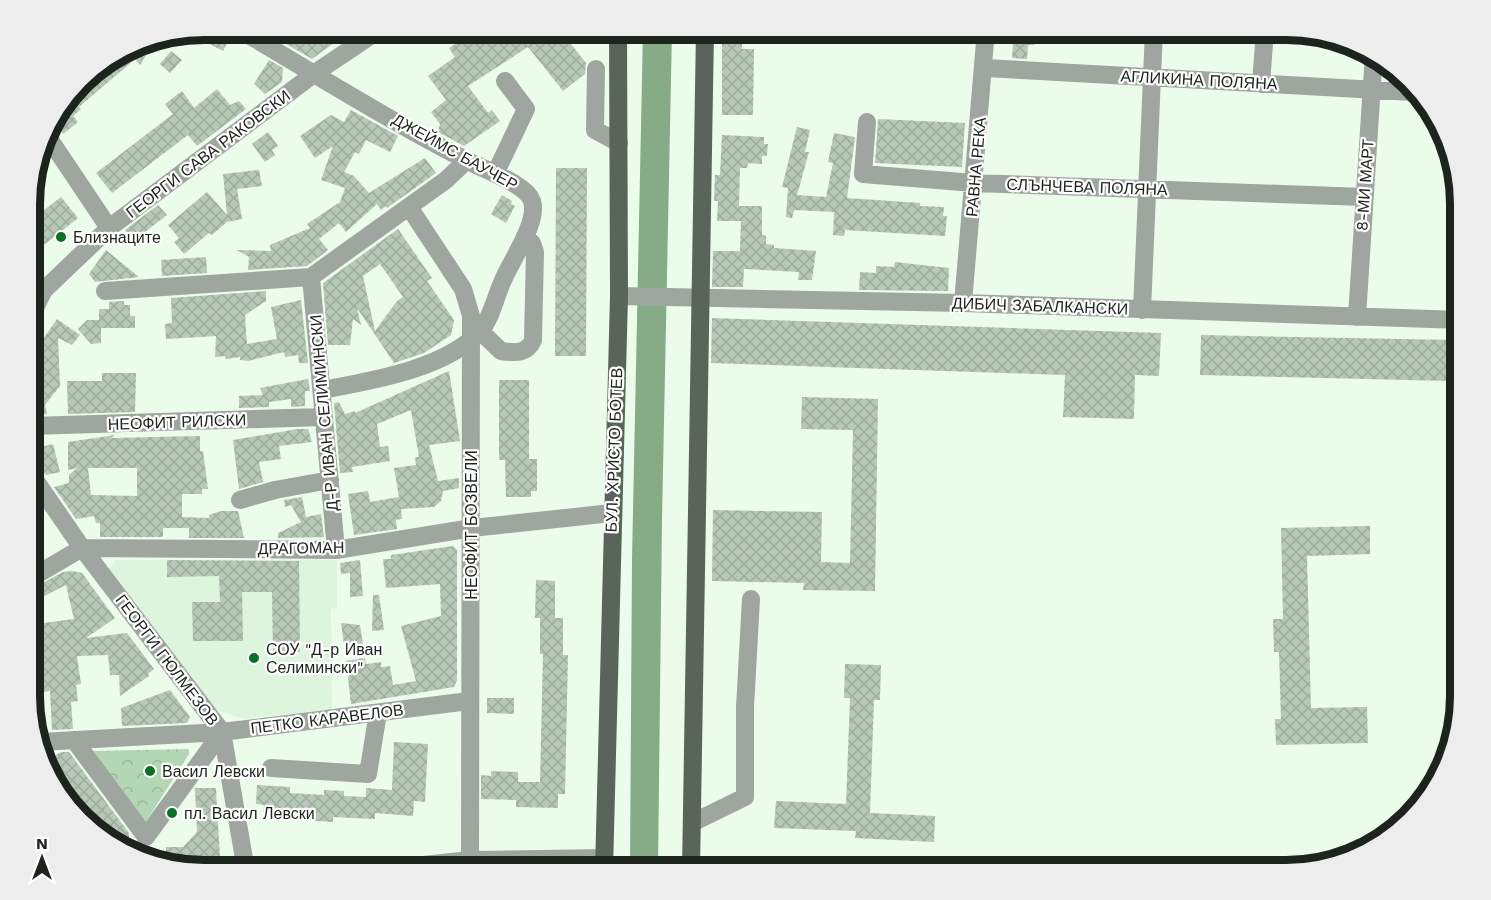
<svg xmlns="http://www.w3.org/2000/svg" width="1491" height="900" viewBox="0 0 1491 900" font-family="'Work Sans',sans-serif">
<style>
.built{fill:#ddf5dd}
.park{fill:url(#park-crowns)}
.water{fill:#85ac87}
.building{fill:url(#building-cross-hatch);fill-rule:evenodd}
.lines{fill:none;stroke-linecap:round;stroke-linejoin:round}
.minor{stroke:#9fa69f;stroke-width:18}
.major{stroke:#586558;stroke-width:18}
.poi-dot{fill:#067223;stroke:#fff;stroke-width:2}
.labels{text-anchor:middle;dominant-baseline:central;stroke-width:4.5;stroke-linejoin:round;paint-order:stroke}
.street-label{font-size:16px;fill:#1d231d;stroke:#fff}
.poi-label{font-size:16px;fill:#1d231d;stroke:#fff;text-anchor:start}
.rim{fill:none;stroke:#1d231d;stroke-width:8}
</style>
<defs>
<pattern id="park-crowns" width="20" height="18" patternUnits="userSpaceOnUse" patternTransform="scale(1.5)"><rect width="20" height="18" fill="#b3d7b5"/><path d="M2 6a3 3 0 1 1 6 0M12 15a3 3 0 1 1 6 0" fill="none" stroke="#9ab89b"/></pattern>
<pattern id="building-cross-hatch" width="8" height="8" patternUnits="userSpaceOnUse" patternTransform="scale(1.5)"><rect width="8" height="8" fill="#b7c8b7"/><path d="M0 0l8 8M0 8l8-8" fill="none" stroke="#9dac9d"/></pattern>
</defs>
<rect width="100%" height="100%" fill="#ebfceb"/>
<path class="built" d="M116,560H337V608L331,609L332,709L243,719L215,709L109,568Z"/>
<path class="park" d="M189,749V754L144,825L90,751Z"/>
<path class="water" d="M643,30H672L662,520L658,870H630L632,559Z"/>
<path class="building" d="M213,30L230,38L223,51L206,42Z
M262,30H299L311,40L323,30H330L338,40L312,59Z
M476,30H560L586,63L585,74L563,91L528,47L468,86L488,113L492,110L500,121L464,146L438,132L440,124L431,112L446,100L428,76L455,57L449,48Z
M716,30H742V49H754L753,115H722V44L716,43Z
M1005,30H1035L1034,45H1028L1027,59L1012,58L1013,43H1004Z
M155,40L140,65L135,59L79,107L81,109L73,116L78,122L63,134L53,120L85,78L138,43Z
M171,51L182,60L170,73L160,64Z
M269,60L283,68L282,82L265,94L254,84Z
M217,89L230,105L239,101L246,109L197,146L188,135L112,193L96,173L173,114L165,104L182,91L194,108Z
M351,110L398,136L390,152L366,140L359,154L355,152L344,172L354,176L369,193L425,158L436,173L387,208L386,206L381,210L377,204L346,232L339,223L319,239L328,250L307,266L248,270L249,257L237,250L271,251L270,245L310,228L307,224L340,202L345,188L321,180L333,146L315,158L300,136L331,115L344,122Z
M878,119L965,123L962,167L875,163Z
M797,127L810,130L805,152H809L797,195L826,197L833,163L828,162L834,133L855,137L847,198L920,203V206L944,207L943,216H947L945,236L845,230L844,236L833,235L834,212L794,210L792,218L786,217L788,188L782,187Z
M268,132L278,146L272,150L275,155L265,162L252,144Z
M722,135L764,137V144H768L767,156H762V164L748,163L747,168H740L739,206H762V235L766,236V244L774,245V248L816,251L812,280H798L799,272L744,269L743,287H712L713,251H740L741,221H717L718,201H714L715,175H720Z
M556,168H587L586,356H555Z
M259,170L262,186L237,189L242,219L227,222L212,235L209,233L184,254L174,242L179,238L168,225L207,192L227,215L223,174Z
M502,195L512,201L511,204L515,206L506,223L491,214Z
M61,197L78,218L31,255V220Z
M158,205L167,215L132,242L125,230Z
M398,229L432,278L427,281L454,320L451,335L424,353L394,363L357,308L361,325L353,319L350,345H328L323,283ZM380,264L403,297L397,301L375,331L363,276Z
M106,250L139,277L95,282L89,274Z
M206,257L207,273L162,276L161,260Z
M895,262L949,268L948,291L859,290L860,272L876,273V266L894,267Z
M266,291V301L245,315L247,344L277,339L271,307L301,300L308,363H299L298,355L285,357L284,352L248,361L240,360V357L226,359L225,356L215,357L216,336L166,339L165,324L172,323L171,298Z
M124,301V305H130V316H135V328H101V343L91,344L78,329L87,320H99V309H109V302Z
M712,318L1161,333L1159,376L1135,375L1134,419L1063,417L1065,375L711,363Z
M57,319L80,335L72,345L58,338L60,386L45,405L47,414L31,415V356Z
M1201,335L1451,340L1450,381L1200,375Z
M449,371L460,441L429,445L438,481L459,478V488L443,491L441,501L434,507L401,509L402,519L396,520L397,529L354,535L348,494L368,491L370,502L399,497L394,468L416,465L415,457H419L411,410L377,424L380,447L388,446L390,461L352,467L353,472L340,473L334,403L339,402L345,414L355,411V413Z
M102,373H136L135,412L68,414L67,381H102Z
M308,379L310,391H305V406L291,407V399L269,402V407L239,408V396L263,395L260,388Z
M499,380H529V459H537V491H531V497H506L505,460H499Z
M802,397L878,399L875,591L803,590L804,583L712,581L713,510L822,512L821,562L850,563L853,430L801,429Z
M298,429H308L312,442L279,446L281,459L259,462L263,482L239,489L233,440Z
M115,435L111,438L200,436V451H203L208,489H202V494H182V517L209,518V515L221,511H238L244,538H189V528H163V537H100V523H96L94,516L76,519L54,487L69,483V475L77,468L68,470V442ZM88,468H137V496L91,495Z
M53,444L60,472L46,475L35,464L34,449Z
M302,497L306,517L321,514L324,537L278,538V533L301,522L291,505L285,507L284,500Z
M1370,526V554L1307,556L1311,708L1367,707L1368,743L1276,745L1275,719H1281L1279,652H1274L1273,619H1283L1281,528Z
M453,546L457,550V680L454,687L351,704L346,661L365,658L366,664L381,662V667L390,666L393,685L416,681L401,626L441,616L440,584L386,588L383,559H391V555Z
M167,560L299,561L300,652H273L272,592H242L243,641H193L192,602H220L219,576L167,577Z
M360,560L363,596L350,597V573L341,574L340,563Z
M72,571L82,573L115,618L86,638L127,633L154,669L148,674L149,676L120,696L119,675H110L108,655L77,656L81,684L76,685L78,701L71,702L73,729L52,730L50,691L31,694V660L41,659L36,624L74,619L66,585L31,603V589L63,572Z
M536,580L555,581V618H563V655H568L565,794H558V808L516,807V800L481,799V775L491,776V771L518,772V782H540L543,654H540V618H535Z
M373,595H379L384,630L372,631Z
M341,623L360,625L365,657L344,644Z
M845,664L881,665L880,700H874L870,813L935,816L934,842L855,838L856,831L774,828L776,801L846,804L850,698H844Z
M170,690L190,717L187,723L122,726L121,708Z
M487,698H514V714L487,713Z
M394,742L428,744L425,802L414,801L413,816L375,813V819L333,817V822L299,820V815L263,813L264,805L256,804L257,785L290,787V793L324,795V790L344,791V796L366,797V788L392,790Z
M61,752H69L129,833V850L117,846L62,795L73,788L60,768L56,771L49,759Z
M195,788H216L220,858L210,870L166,860V847H183L197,832Z"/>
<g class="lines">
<path class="minor" d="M240,30C317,75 393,123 472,163C488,171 527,185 532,201C539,223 509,263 501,285C495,299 491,318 481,330C447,369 370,381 322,390
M985,68L1413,92
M596,69L595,130L619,143
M1261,84L1265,30
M867,122L863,174L974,183L1364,197
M46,134L109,228
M495,174L526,109L505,81
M409,207L463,289L471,316L470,860
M311,277L336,550
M105,291L311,277L446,180L467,160
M619,296L963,303L1461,320
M963,303L986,30
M1142,310L1154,30
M31,316L44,290L109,228L315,73L379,30
M1357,317L1374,53
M480,331L501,351C516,353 527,354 533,340L535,252L532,243L525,236
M31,426L323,417
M31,474L82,548L222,732L246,870
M240,500L275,490L330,480
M31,578L82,548L336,550L472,528L612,513
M74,740L146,837L222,732
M40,742L222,732L469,701
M271,768L368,774L378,713
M692,823L745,797V707L751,599
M377,870L470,860L604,858"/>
<path class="major" d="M604,870L619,296L618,30
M691,870L705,30"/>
</g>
<g class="poi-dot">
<circle cx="61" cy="237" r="6"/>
<circle cx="254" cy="658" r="6"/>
<circle cx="150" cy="771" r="6"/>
<circle cx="172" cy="813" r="6"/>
</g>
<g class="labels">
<g class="street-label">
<text transform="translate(1199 80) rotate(3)">АГЛИКИНА ПОЛЯНА</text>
<text transform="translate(455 152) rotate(29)">ДЖЕЙМС БАУЧЕР</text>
<text transform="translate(208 154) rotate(-37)">ГЕОРГИ САВА РАКОВСКИ</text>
<text transform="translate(976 167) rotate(-85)">РАВНА РЕКА</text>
<text transform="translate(1365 185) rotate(-86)">8-МИ МАРТ</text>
<text transform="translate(1087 187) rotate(2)">СЛЪНЧЕВА ПОЛЯНА</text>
<text transform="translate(1040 306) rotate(2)">ДИБИЧ ЗАБАЛКАНСКИ</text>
<text transform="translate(324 413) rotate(-95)">Д-Р ИВАН СЕЛИМИНСКИ</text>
<text transform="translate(177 422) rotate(-2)">НЕОФИТ РИЛСКИ</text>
<text transform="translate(614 450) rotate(-88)">БУЛ. ХРИСТО БОТЕВ</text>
<text transform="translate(471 525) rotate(-90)">НЕОФИТ БОЗВЕЛИ</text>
<text transform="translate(301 548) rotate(-1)">ДРАГОМАН</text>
<text transform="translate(167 660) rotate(53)">ГЕОРГИ ГЮЛМЕЗОВ</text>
<text transform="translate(327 719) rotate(-7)">ПЕТКО КАРАВЕЛОВ</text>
</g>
<g class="poi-label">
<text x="73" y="237">Близнаците</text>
<text x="266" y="649">СОУ "Д-р Иван<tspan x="266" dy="18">Селимински"</tspan></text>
<text x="162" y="771">Васил Левски</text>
<text x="184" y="813">пл. Васил Левски</text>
</g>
</g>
<path d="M0 0H1491V900H0ZM204 40H1286A164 164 0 0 1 1450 204V696A164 164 0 0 1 1286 860H204A164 164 0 0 1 40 696V204A164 164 0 0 1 204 40Z" fill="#ededed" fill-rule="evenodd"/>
<path class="rim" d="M204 40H1286A164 164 0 0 1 1450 204V696A164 164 0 0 1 1286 860H204A164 164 0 0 1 40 696V204A164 164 0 0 1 204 40Z"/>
<g transform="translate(42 858)" stroke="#ffffff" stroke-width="4.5" paint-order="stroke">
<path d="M0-4.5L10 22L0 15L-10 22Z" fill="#1d231d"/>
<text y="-9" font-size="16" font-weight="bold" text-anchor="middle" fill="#1d231d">N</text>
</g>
</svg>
